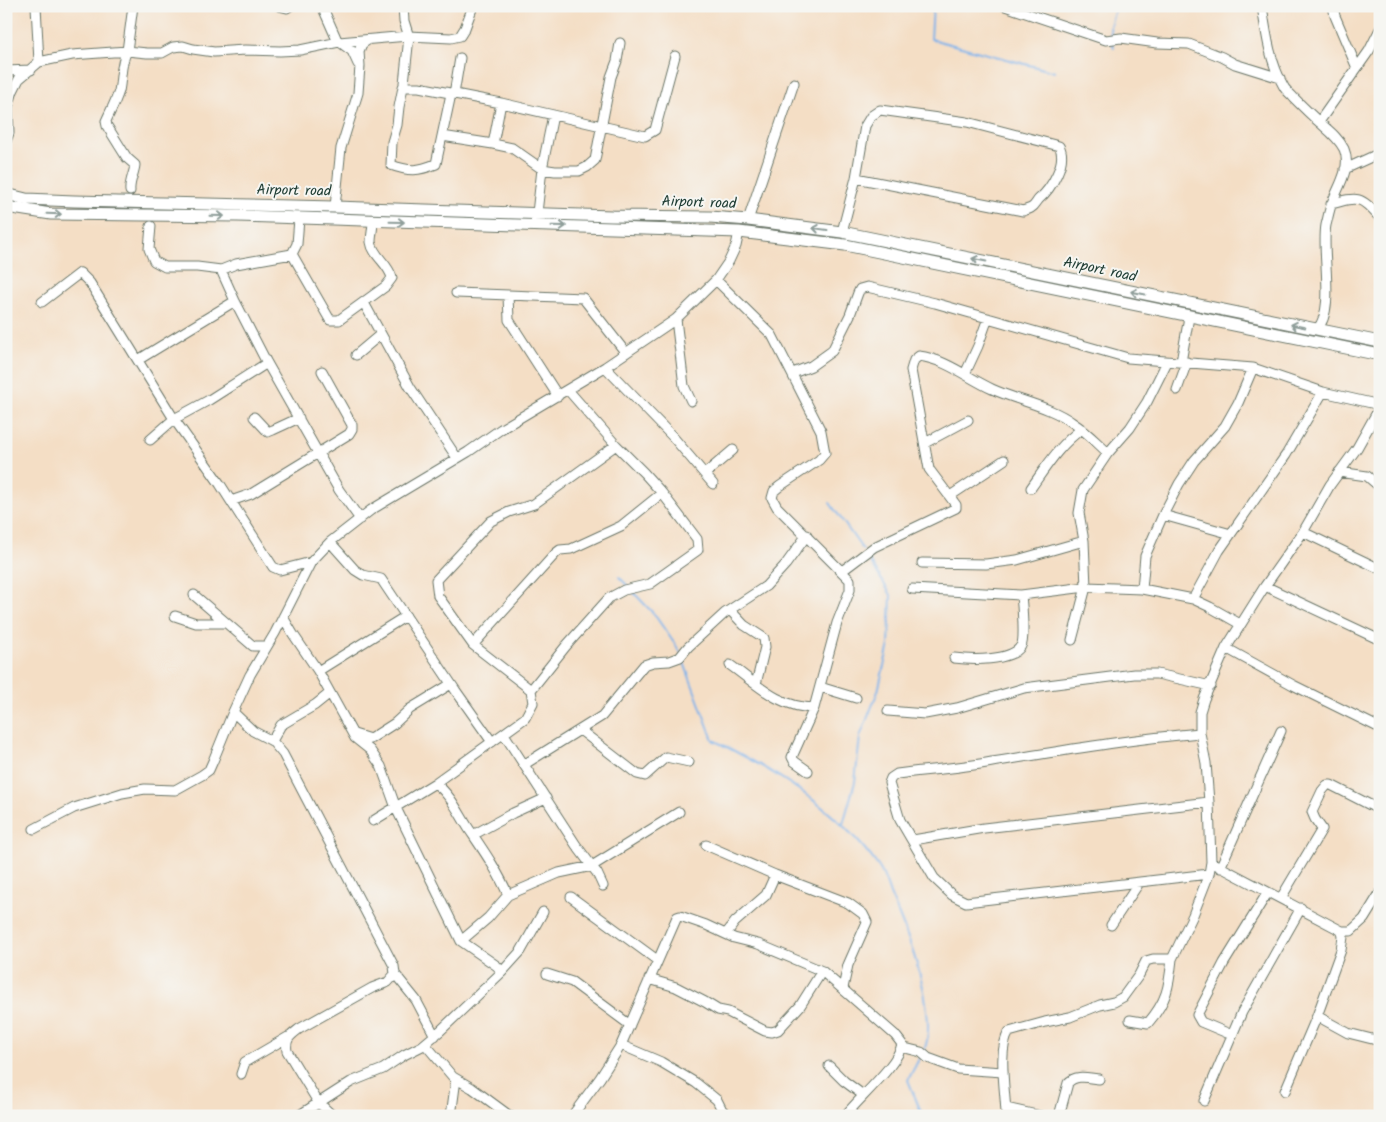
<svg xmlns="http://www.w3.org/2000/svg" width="1386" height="1122" viewBox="0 0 1386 1122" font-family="Kalam,sans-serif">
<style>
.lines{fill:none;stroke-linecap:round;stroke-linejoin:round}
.stream{stroke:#7cb2ea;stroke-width:2}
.minor-casing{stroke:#6a7567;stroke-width:11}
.major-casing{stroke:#6a7567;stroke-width:13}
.minor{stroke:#fff;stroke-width:9}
.major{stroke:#fff;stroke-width:11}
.oneway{stroke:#8f9e9a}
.labels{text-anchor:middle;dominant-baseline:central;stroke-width:4;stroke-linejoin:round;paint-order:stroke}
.street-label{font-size:15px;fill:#1f3d34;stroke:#f6f6f2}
</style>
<rect width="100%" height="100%" fill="#f6f6f2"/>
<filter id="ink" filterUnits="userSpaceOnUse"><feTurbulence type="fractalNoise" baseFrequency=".02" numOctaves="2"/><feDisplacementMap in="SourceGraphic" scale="10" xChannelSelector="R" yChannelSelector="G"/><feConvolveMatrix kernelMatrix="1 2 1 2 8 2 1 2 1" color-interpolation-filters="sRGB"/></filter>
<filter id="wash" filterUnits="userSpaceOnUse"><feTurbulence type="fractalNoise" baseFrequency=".0096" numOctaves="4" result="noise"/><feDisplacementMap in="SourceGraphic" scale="20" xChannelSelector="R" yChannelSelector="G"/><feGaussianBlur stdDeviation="1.12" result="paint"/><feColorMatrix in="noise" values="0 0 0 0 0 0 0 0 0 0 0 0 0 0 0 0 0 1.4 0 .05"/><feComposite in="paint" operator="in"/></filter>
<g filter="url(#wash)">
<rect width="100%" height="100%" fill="#f4dec5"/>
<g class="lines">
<path class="stream" d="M933,6L931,39L1055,72
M651,9L652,6
M1111,37L1110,26L1116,6
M1112,41L1114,48
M830,503L863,550
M619,577L628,586
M633,592L654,614L681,653
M683,660L713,740C775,771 837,808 878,866C884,874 887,885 890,894C901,919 912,945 919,972C925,992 933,1032 924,1050
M843,824L855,782L860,737L878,691L889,645L891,595L867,556
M920,1116L921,1112L908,1080L920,1057"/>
</g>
</g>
<g filter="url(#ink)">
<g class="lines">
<g class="minor-casing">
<path id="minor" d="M36,6L39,62
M279,6L287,8L290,6
M322,6L337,40L352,51L358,64
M403,6L404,21L409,37L404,83L405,86L409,87
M1005,6L1106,40L1121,38L1157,43L1189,44L1222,57L1235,64L1280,78
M1262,6C1266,33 1270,63 1284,87C1286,91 1291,94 1294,98C1302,106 1310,114 1319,122C1328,130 1338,137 1344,149C1352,167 1338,187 1332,203C1329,210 1328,218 1326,225C1321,253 1336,310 1317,329
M1333,6L1335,16L1357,68
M6,71L31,70
M451,94L436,164C418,171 410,172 391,165L392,142L397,125L399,107L403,87H419L501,103L645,136L655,130L675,56
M454,94L460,58
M501,103L493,144L512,148L542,169L555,171H579L587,167L595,160L611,77L617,61L620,43
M1319,122L1369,51L1380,29
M442,136L493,144
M6,141L9,133L8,107L13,91L19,79L39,62L72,55L127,51L133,6
M1345,169L1380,153
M130,191C129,182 134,174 135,165L127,158L107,126L106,121C110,112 116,101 119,91C122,77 120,64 127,51L147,53H162L173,47L183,46L193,49L214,52L245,50L280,51L300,50L339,42L408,36L451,38L460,36L465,28L473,6
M1331,204C1359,196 1360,196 1380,218
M335,207L341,148L358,93L360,66L359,51L362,44L368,40
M537,213L542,169L553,115
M748,220L794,83
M151,226L149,249L154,261L165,267H197L221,270L236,264L292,254L297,244L299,219
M842,232L856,178L865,126L871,116L880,110L967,122L1059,146C1068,161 1051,189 1039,199C1036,202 1035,206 1031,208C1029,209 1026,210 1023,211L856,178
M292,254L330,320H339L386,286L392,278C389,264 373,256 371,242C371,236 373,228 373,221
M221,270L235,301L267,363L339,490L360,519
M716,280L772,335L821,431L825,453L819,460L780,486L774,491L772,498L777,507L850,580V590L837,623L814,708L792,757L794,761L808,771
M456,293L583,298L626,353
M508,295L509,320L558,396
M42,302L80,273L90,283L174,419L220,484L273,567L280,570L311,562
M364,303L410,387L457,458
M676,319L684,386L691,401
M356,355L381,334
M138,360L235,301
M1181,362L1189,317
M605,367L673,437L713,484
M793,373L811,366L832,351L850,315L858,293L860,289L867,287L935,303L1128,358L1253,368L1323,392L1380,405
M965,374L978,346L988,318
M1177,390L1187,362
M254,417L268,432L273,430L299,418
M150,440L174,419L209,400L267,363
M925,443L968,420
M1339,472L1367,476L1380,487
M706,473L733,450
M1031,488C1046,467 1060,444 1082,429
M950,496L1004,460
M231,501L251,494L349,434L352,429V425L322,371
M1163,515L1231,534
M1303,532L1380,569
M330,542L355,570L363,575L381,579L456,691L492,742
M922,563L986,564L1017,560L1084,541
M842,571L874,547L956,508V505L929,469L911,370L914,360L919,356C945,359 968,378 992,389C1018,401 1050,406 1073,423C1086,431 1097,443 1108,453
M1265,586L1380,640
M912,589L1021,595L1086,587L1142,589L1193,599L1210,607L1240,624
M1142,589L1145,556L1163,515L1179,484L1194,461L1225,426L1238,403L1253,368
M194,595L253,646H266
M1193,599L1219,551L1286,455L1323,392
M730,610L744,625L764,638L765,647L756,684
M175,616L196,623H226
M283,617L293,634L318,671L355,738L370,750L381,766L396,808L461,941L497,966L502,972L440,1031L422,1046L404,1055L383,1069L351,1082L298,1116
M1072,640L1086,587L1084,541L1079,513L1083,490L1108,453L1130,428L1147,402L1167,362
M473,645L556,553L560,550L571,549L582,544L621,526L662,493
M1226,648L1293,685L1380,728
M954,658C970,660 1011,662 1021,646C1025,640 1022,604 1021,595
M730,665C758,685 778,707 814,708
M318,671L406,616
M820,687L856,698
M531,690L473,645L438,596L436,580L491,521L509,512L534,504L616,445
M888,711L925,714L957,708L1024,688L1134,674H1157L1211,686
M580,730L637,774L645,776L666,757L689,762
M1200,733C1130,739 1061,751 992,762C960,768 928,770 897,774L891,778L889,783L900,820L934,878L952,895L966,902L1209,874
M354,734L370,739L395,723L410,709L451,684
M504,734L576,845L597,873L603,886
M272,741L281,725L315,705L330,693
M525,764L602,716L644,665L653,662L669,661L680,657L688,647L725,613L766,586L786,564L807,535
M435,783C451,795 458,812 469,829C483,850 498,871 508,895L488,918L461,941
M373,821L435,783L525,718L533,703L531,690L566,646L609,598L624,590L650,584L698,550L697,539L662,493L644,473L616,445L568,390
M34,829L74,808L122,793L145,789L175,790L202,775L209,770L213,761L233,712
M473,835L513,813L546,798
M913,840L984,828L1209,802
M706,845L775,875L848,903L863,914L867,922L848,965L843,988
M1211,862L1342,931H1351L1364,919L1380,893
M1220,868L1281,731
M508,895L559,873L592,866L679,812
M571,897L657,960
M1281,898L1322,829L1315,819L1312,812L1322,791L1327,785H1331L1380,810
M1111,925L1139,883
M726,934L735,922L766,895L775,875
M502,972L521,951L543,912
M395,974L416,1000L435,1036
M547,974L572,982L630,1025
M649,979L676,987L705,1002L718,1010L728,1012L765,1031L772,1032L778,1030L800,1006L822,971
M1317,1016L1348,1033L1380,1041
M1130,1020L1148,1023C1167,1001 1169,987 1172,959
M1232,1035L1201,1022L1197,1015L1224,963L1268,892
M425,1044L453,1077L472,1088L510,1116
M621,1045L661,1062L696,1083L717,1100L722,1110L729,1116
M901,1047L921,1052L928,1058L958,1069L1003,1072
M829,1066L844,1081L863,1095
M241,1074L245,1062L288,1037
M1285,1091L1317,1016L1341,950L1343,937L1342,931
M1204,1101L1242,1012L1301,908
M1006,1108L1041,1116
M333,1116L318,1102L287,1051C285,1039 290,1036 299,1029L372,988L388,982L395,974L394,966L283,754L272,741L253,731L233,712L250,675L275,633L311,562L330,542L371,510L468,452L501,429L605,367L676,319L716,280L729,261L736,246L739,232
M451,1116L456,1079
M572,1116L600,1078L621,1045L677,917L680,916L706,925L734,938L758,944L822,971L895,1035L902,1044C898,1065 859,1098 845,1116
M1006,1116C1006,1094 997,1050 1009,1032L1045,1022L1070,1017L1100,1005L1114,1002L1123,997L1139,975L1146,961L1153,959H1172L1193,915L1209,874L1211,862L1209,802L1206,763L1200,733V712L1204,699L1226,648L1265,586L1303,532L1330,485L1357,448L1380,407
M1059,1116L1068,1083C1076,1074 1088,1078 1099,1079"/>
</g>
<g class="major-casing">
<path id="major" d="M6,194L26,199L74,201L335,207L612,216L710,217L748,220L842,232L1380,342
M6,207L51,214L238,216L739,232L845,245L1380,355"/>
</g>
<use href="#minor" class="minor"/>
<use href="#major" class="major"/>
</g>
<defs><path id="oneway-shaft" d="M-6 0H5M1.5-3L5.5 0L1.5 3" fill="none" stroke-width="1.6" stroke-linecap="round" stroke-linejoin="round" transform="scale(1.25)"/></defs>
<g class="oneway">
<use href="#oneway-shaft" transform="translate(54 214) rotate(2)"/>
<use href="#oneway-shaft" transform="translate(217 216) rotate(1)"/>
<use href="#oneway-shaft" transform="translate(397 222) rotate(1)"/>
<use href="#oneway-shaft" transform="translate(559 226) rotate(1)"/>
<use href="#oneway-shaft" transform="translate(820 229) rotate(-172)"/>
<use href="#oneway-shaft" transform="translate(979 260) rotate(-168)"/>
<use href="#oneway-shaft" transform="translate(1138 293) rotate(-169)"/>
<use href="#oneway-shaft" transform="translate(1298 326) rotate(-169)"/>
</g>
</g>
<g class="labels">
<g class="street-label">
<text transform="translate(294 191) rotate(1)">Airport road</text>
<text transform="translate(699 203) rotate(2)">Airport road</text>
<text transform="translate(1100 270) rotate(12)">Airport road</text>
</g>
</g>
<rect width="1386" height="1122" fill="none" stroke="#f6f6f2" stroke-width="25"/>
</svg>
